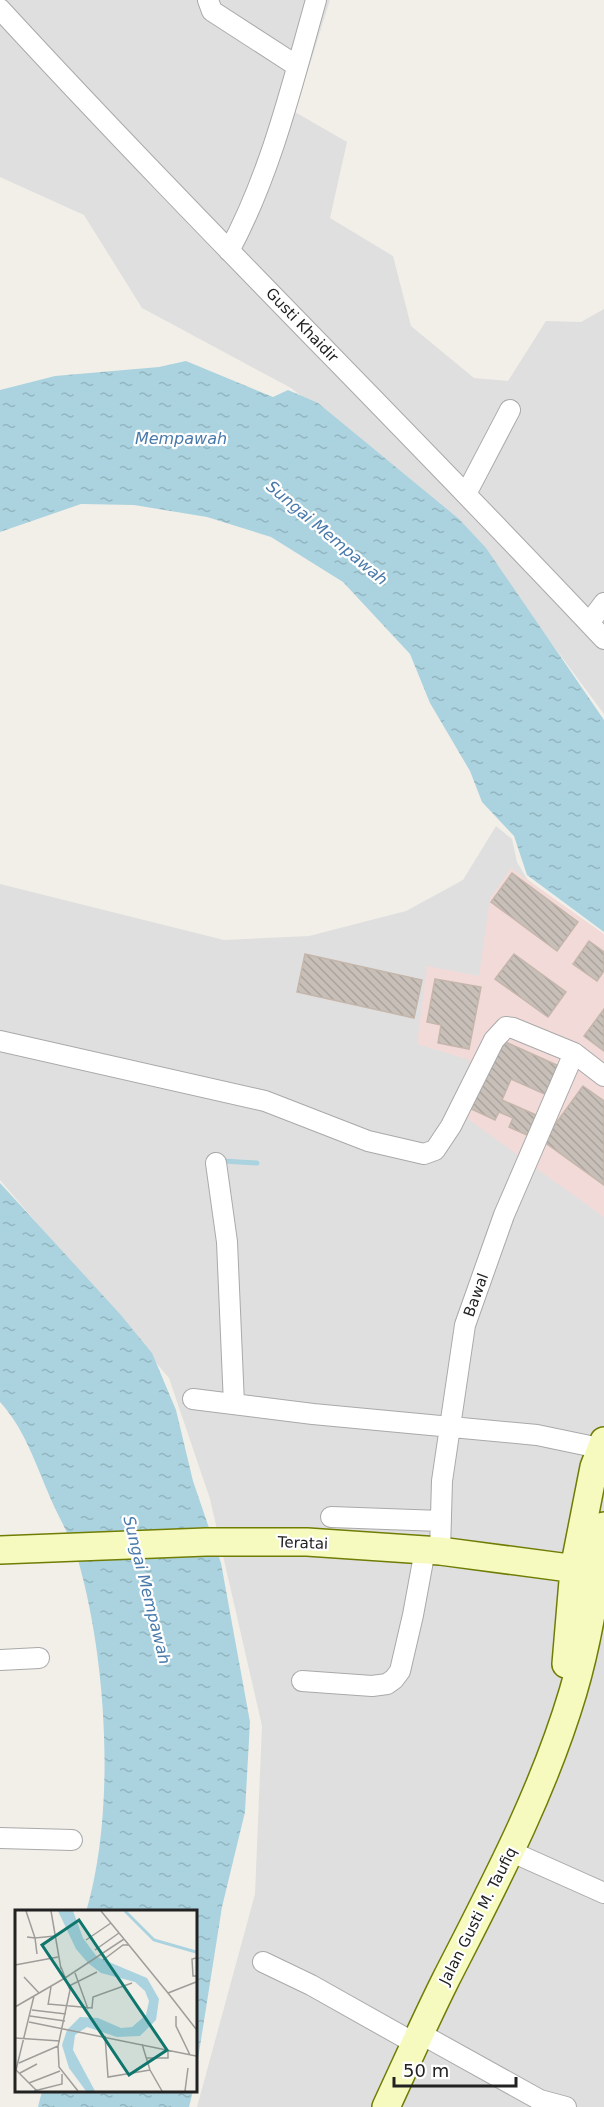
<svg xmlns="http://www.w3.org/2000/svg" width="604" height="2107" viewBox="0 0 604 2107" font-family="'DejaVu Sans',sans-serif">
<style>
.residential{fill:#e0dfdf}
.commercial{fill:#f2dad9}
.water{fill:url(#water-ripples)}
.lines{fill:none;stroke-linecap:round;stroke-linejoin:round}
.stream{stroke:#aad3df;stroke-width:5}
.building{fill:url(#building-back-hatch);stroke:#c4b6ab;stroke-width:1.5}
.minor-casing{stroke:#a9a9a9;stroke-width:22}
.secondary-casing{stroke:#707d05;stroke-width:30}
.minor{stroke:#fff;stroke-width:20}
.secondary{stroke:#f7fabf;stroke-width:27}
.labels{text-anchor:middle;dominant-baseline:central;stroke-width:4.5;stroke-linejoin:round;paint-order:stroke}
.street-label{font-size:15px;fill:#222;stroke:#fff}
.water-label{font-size:16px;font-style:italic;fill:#4a7aab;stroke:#fff}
.inset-river{fill:none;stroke:#aad3df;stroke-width:3}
.inset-road{fill:none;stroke:#9f9d99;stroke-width:1.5}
.view{fill:#0f766e;fill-opacity:0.15;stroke:#0f766e;stroke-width:3}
.inset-edge{fill:none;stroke:#222;stroke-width:3}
</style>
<defs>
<pattern id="water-ripples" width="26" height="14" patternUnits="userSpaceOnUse" patternTransform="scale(1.5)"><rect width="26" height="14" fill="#aad3df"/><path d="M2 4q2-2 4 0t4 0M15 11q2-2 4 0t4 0" fill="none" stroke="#92b5bf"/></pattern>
<pattern id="building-back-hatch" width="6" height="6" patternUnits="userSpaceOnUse" patternTransform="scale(1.5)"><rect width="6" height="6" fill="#c7bfb8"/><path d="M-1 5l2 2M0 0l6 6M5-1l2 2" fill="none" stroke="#aba49e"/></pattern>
</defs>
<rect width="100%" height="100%" fill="#f2efe9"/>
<path class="residential" d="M0,0H330L295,112L347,142L330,218L393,256L411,326L474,378L508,381L546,321L581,322L604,309V714L465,527L291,388L142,308L84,215L0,177Z
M496,826L512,839L517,862L527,879L604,937V2107H197L255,1894L262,1726L210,1499L169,1378L0,1180V884L224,940L309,936L406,911L463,880Z"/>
<path class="commercial" d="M511,868L604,934V1217L465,1117L470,1060L417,1044L427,966L479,976L490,899Z"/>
<path class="water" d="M186,361L273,397L288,390L318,403L459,519L486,548L604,720V932L527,875L514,836L482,802L470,771L430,703L410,654L343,582L271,537L207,517L134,505L81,504L0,532V390L55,376L159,367Z
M0,1183L120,1314L152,1353L176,1410L193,1481L221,1563L250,1722L245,1812L222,1907L195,2078V1912H86C116,1811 107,1661 78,1560C71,1537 56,1513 47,1490C34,1459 23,1427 0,1402Z
M42,2091V2090L193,2091L189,2107H38Z"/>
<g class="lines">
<path class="stream" d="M223,1164V1161L257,1163"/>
</g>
<path class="building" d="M512,873L578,922L557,951L491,902Z
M589,941L604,952V971L597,981L573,964Z
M305,954L422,980L414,1018L297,992Z
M514,954L566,992L548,1017L495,979Z
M435,979L481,987L469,1049L438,1043L441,1025L427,1022Z
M604,1009V1051L584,1036Z
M499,1039L561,1067L549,1096L511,1079L502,1100L536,1115L527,1135L509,1127L513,1118L499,1112L495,1120L469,1108Z
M583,1086L604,1101V1185L543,1141Z"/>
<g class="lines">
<g class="minor-casing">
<path id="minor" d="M208,0L212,11L297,66
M0,9C197,223 405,427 604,639
M229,251C271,173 292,85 316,0
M466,494L510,410
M589,623L604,603
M0,1041L265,1101L368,1141L424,1154L435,1150L451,1126L494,1040L506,1027L513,1028L574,1053L604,1076
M216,1163L227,1242L234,1404
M193,1399L313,1414L537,1435L604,1449
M331,1517L441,1521
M440,1551L442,1481L465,1325L504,1215L574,1053
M0,1660L39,1658
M302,1681L372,1686L387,1684L394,1679L400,1671L413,1615L425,1550
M0,1838L72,1840
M512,1852L604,1893
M263,1962L311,1985L416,2044
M421,2034L540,2100L566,2107"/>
</g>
<g class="secondary-casing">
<path id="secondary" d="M0,1550L206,1542H307L440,1551L599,1572
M566,1664L574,1569L594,1467L604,1441
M386,2107C406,2064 425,2021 446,1979C494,1885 543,1793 573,1692C589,1638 597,1582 604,1526"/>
</g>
<use href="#minor" class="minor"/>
<use href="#secondary" class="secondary"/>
</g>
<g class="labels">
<g class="street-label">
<text transform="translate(302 325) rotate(46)">Gusti Khaidir</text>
<text transform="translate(476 1295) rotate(-70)">Bawal</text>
<text transform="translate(303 1543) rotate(2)">Teratai</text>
<text transform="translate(478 1916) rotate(-63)">Jalan Gusti M. Taufiq</text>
</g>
<g class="water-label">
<text x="181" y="438">Mempawah</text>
<text transform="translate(327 533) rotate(40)">Sungai Mempawah</text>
<text transform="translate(147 1590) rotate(76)">Sungai Mempawah</text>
</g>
</g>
<g transform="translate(15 1910)">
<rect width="182" height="182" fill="#f2efe9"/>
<path d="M43,1H58L68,28L82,47L132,68L144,89L141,110L125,126L102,127L72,117L60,125L58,140L80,181H71L54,158L47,135L52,120L65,107L83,108L106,118L117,117L131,105L134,91L130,81L120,72L86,63L73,53L61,39Z" fill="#aad3df"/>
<path class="inset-river" d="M110,1L139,30L181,42"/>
<path class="inset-road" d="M11,1L20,28L40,26M36,1L46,59M86,1L109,29M12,27L20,28L22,44M71,30L96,13M80,40L104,23M181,48L177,49L178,66H181M88,50L108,35H114M0,55L43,47M46,57L55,80L43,136L44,157L63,181M60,63L73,99M9,67L24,83M50,68L109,29L153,83L181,72M54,76L82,62M153,83L181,119M33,94L77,98L78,87L117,73M33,95L36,77M0,97L50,68M17,100L51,104M15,106L50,111M161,106V116L175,145M14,112L181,146M90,126L93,167L135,160M0,128L45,131M127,134L135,160L147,181M131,148H153V140M4,153L43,136M0,159L22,181M1,160L19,86M5,163L22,154M14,173L45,161M19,181L47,174V164M170,181L173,158"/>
<path class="view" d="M64,10L152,140L114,165L27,35Z"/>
<rect width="182" height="182" class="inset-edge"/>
</g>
<path d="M394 2077v9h122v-9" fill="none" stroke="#222222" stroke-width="3"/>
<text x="403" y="2077" font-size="18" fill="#222222" stroke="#ffffff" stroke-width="4.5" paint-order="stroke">50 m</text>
</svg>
